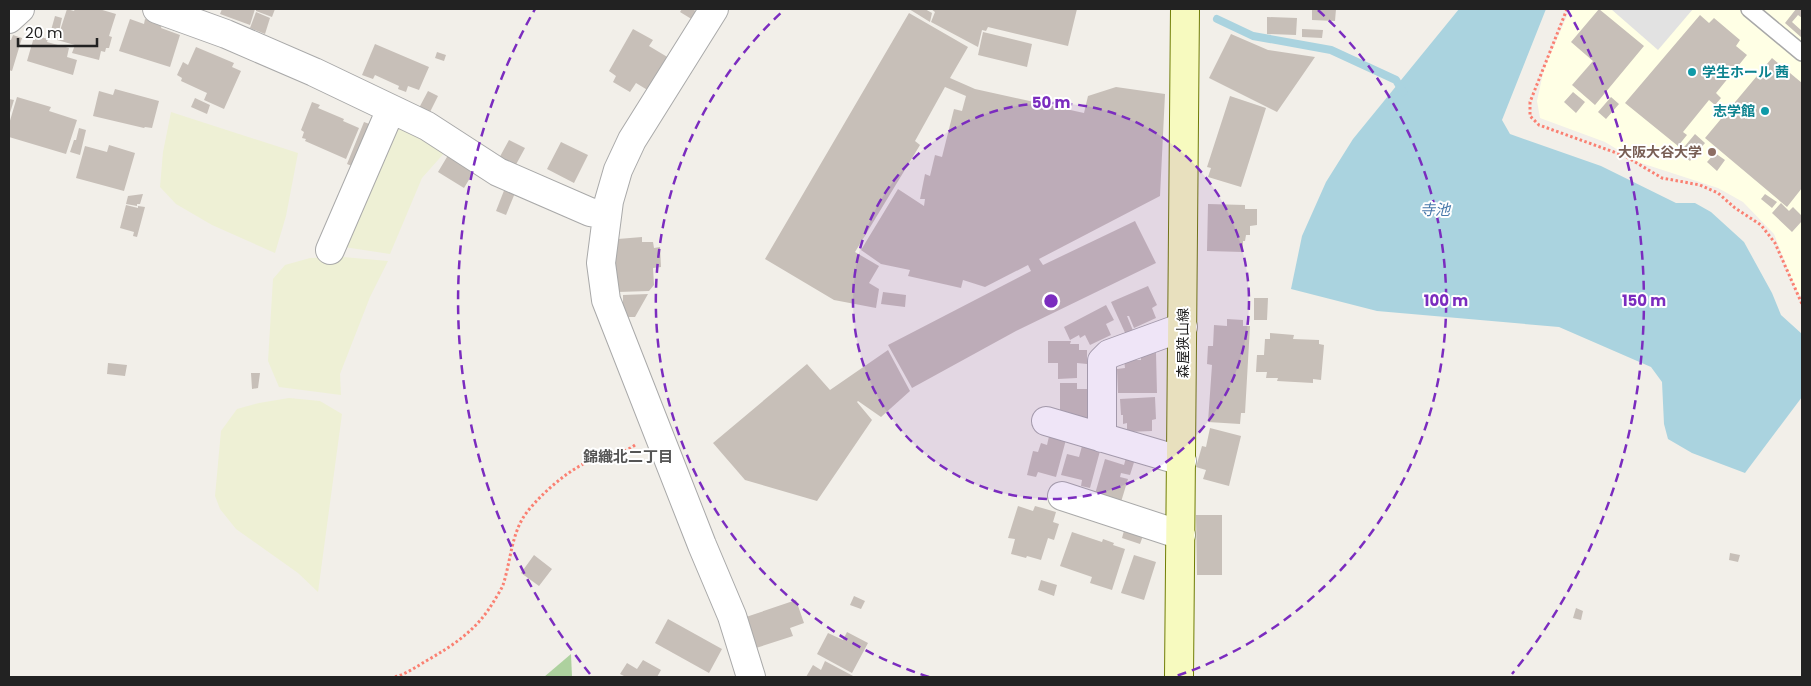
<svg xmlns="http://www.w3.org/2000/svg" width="1811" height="686" viewBox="0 0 1811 686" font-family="Poppins,'Noto Sans JP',sans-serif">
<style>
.education{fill:#ffffe5}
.farmland{fill:#eef0d5}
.forest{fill:#add19e}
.parking{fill:#e2e2e2}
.water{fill:#aad3df}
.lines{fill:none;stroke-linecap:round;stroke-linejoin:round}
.stream{stroke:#aad3df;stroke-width:8}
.building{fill:#c7bfb8}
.service-casing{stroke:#a9a9a9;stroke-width:18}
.minor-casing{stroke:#a9a9a9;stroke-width:30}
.tertiary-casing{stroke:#a9a9a9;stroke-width:30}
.secondary-casing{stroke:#707d05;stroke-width:30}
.path{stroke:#fa8072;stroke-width:3;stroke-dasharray:2.5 2.5;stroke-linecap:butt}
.service{stroke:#fff;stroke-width:15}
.minor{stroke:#fff;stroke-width:28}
.tertiary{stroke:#fff;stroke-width:28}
.secondary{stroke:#f7fabf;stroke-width:28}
.ring{fill:none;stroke:#7b2cbf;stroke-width:2.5;stroke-dasharray:9 6}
.culture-dot{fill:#0f9aa8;stroke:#fff;stroke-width:2}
.education-dot{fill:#8d6e63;stroke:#fff;stroke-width:2}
.labels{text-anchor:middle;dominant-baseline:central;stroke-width:4;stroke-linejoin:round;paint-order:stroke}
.culture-label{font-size:14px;font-weight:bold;fill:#0d838f;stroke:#fff;text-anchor:start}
.education-label{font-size:14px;font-weight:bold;fill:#785e54;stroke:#fff;text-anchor:end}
.street-label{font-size:14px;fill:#222;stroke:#fff}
.water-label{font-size:15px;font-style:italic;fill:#4a7aab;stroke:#fff}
.neighbourhood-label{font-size:15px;font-weight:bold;fill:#555;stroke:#fff}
.centre{fill:#7b2cbf;stroke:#fff;stroke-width:2.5}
.ring-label{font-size:15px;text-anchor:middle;font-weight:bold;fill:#7b2cbf;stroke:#fff;stroke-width:4;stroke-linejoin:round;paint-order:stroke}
</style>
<rect width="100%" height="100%" fill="#f2efe9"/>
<path class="education" d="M1570,9H1802V298L1795,287L1774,234L1743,202L1718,188L1638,162L1605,142L1540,118L1537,101L1544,69Z"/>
<path class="farmland" d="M171,112L298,153L286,216L275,253L212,225L176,204L160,187L163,152Z
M395,122L446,151L422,178L390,254L344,247Z
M343,257L388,261L370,297L340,374L341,395L279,387L268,361L273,279L285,265L310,258Z
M289,398L320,401L342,414L318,592L298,573L236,529L220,509L215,496L221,431L237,409L259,403Z"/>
<path class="forest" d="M571,654L572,677H544Z"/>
<path class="parking" d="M1611,9H1693L1658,50Z"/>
<path class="water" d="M1459,9H1546L1502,120L1510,134L1601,166L1676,203H1695L1711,212L1744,242L1772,293L1781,315L1802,334V397L1745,473L1692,453L1668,439L1664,424L1662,382L1651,367L1559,327L1377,311L1291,289L1302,236L1326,182L1353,139Z"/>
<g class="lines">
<path class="stream" d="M1217,19L1253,36L1331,50L1396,80L1403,92"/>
</g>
<path class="building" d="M67,9L74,11L75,9L87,10V9H99L116,14L109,36L112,37L109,48H106L105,52L101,51L99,60L72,53L75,45L57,40Z
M222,9H255L250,25L220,14Z
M256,9H275L272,17L256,11Z
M682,9H692L703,15L698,23L680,12Z
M909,9H925L932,13L930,22Z
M931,9H1077L1068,46L988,27L986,31L982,30L978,47L931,22L935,12Z
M1312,9H1336L1335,21L1312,20Z
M1599,9L1644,46L1595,105L1572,85L1593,61L1571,42Z
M1796,9H1802V18L1798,15L1792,22L1802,31V38L1785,23Z
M256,12L270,18L265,34L250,28Z
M909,13L968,47L950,78L975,89L1084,113L1088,96L1116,87L1165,94L1160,196L1039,259L1043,265L1135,221L1156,263L1016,331L912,388L888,345L1031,271L1028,265L985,287L963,280L961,288L908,276L910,270L881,264L861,250L898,189L924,206L925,199H920L925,174L930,176L935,155L942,157L954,109L962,111L966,96L945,87L915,141L920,145L855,252L879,266L869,283L879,289L876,308L834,300L765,259Z
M1700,15L1709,23L1714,18L1740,40L1736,46L1747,55L1716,93L1721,98L1715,105L1709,100L1683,132L1687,135L1678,146L1625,103Z
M55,16L62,18L58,36L50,34Z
M1267,17L1297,18L1296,35L1267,34Z
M130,19L144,24L145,19L162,24L161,28L180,35L170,67L119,51Z
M633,29L653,40L649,46L674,61L654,94L636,83L630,92L613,82L616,76L609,71Z
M1302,29L1323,30L1322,38L1302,37Z
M983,32L1032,44L1027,67L978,55Z
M1231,34L1268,50L1315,57L1277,112L1209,78Z
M13,35L22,38L12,71L9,70V40H11Z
M37,36L48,39L47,42L69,48L67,57L77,60L73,75L27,61L34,37L36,38Z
M375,44L429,67L419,90L408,86L406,92L398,89L399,86L375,75L373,79L362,75Z
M196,47L234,63L232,67L241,71L224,109L204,100L207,93L181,81L182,78L177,75L183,62L188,65Z
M437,52L446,55L444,61L435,58Z
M1772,58L1802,83V188L1787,207L1705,138Z
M115,89L159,101L152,128L145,127L144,128L93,116L99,91L113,95Z
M428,91L438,96L429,114L419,108Z
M1573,92L1585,102L1576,113L1564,102Z
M1230,96L1266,108L1241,187L1208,177L1211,168L1207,167Z
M17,97L51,107L49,111L77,120L66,154L9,137V124Z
M1611,97L1619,104L1606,119L1598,112Z
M195,98L210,105L207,114L191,107Z
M9,99L14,100L9,116Z
M312,102L320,105L318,108L344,119L343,121L359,128L346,159L305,141L306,139L302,138L304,132L301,130Z
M364,122L375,126L357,168L347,164Z
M79,128L86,130L80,155L70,152L74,140H76Z
M1695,134L1705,143L1690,161L1680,152Z
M509,140L525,148L513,170L497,162Z
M561,142L588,155L574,183L547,169Z
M109,145L135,153L124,191L76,178L85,146L107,152Z
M450,152L476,168L464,188L438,172Z
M1715,153L1725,160L1717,171L1707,162Z
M505,188L515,193L506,215L496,211Z
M143,194L140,204H137V206L126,204L128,196Z
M1765,194L1777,202L1772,208L1761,199Z
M1781,203L1789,211L1793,207L1802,216V221L1792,232L1772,213Z
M1208,204L1245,205V209H1257V225L1250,226V235H1246L1245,241H1243V252L1207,251Z
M126,205L138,208V206L145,207L137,237L133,236L134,232L120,228Z
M642,237V242H653L654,248L660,247L661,267L653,268L654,285L649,291L618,292V284H614L612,244L618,243V239Z
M1148,286L1157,305L1152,308L1156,318L1134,328L1129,316H1127L1134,333L1127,337L1111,302Z
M883,292L906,295L905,307L881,304Z
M648,294L635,317H623V295Z
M1254,298H1268L1267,320H1254Z
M1106,305L1114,320L1106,324L1111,335L1090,345L1085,335L1080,338L1079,335L1070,340L1064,327Z
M1227,319L1243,320V326H1250L1245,413H1241L1240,424L1208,422L1212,365L1207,364L1208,346H1213L1214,325L1227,326Z
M1270,333L1294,335L1293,339L1319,340V344L1324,345L1321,380L1313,379V383L1277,381L1278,378H1266L1267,372H1256L1257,355H1264L1265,339H1270Z
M1048,341H1071L1070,344H1079V350H1087V364L1077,363V378L1058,379V363H1048Z
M888,350L910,391L881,417L858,401L857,402L872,420L817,501L745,480L713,443L807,364L830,390Z
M1156,353L1157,393H1118L1117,369L1125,368L1124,360H1141V354Z
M108,363L127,365L125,376L107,374Z
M251,373H260L258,388L252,389Z
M1060,383H1077V389H1087V394H1091L1092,420L1072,419V414L1060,415Z
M1155,397L1156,419L1152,420V431L1127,432V423L1123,424V415H1121L1120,399Z
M1210,428L1241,436L1229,486L1203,479L1206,470L1196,467L1202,446L1206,447Z
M1050,432L1067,436L1056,477L1038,472L1036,477L1027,475L1033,451L1038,452L1041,443L1047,445Z
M1082,446L1100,451L1090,488L1081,486L1082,480L1061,475L1067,454L1079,457Z
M1127,454L1136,456L1130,475L1121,473L1120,477L1128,479L1121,502L1095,494L1105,459L1124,465Z
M1018,506L1033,511L1035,506L1056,512L1053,522L1059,524L1054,540L1048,538L1041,560L1027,556L1026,558L1011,554L1015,539L1008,538Z
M1196,515H1222V575H1197Z
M1125,527L1144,533L1140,544L1122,538Z
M1072,532L1102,542L1103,539L1114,543L1113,545L1125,549L1112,590L1090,583L1092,577L1060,566Z
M1730,553L1740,555L1738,562L1729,560Z
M534,555L552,569L539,586L521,573Z
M1134,555L1156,562L1144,600L1121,593Z
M1041,580L1057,585L1054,596L1038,590Z
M854,596L865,601L861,609L850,605Z
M796,600L804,623L790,628L793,636L756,648L746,617Z
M1576,608L1583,611L1581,620L1573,618Z
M668,619L722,649L709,673L655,643Z
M847,632L868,643L852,673L817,654L828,633L843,640Z
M643,660L661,670L657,677H626L620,674L627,663L637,669Z
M825,661L855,677H806L813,665L821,670Z"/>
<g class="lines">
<g class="service-casing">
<path id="service" d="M1749,9L1802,53"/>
</g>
<g class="minor-casing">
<path id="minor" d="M157,9L226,34L314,72L427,126L498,172L590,212L606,215
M714,9L632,140L618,170L609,201L601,263L606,300L702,545L732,616L751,677
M330,250L391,109
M1046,421L1182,461
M1102,438V361L1109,354L1183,327
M1062,496L1181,535"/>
</g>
<g class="tertiary-casing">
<path id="tertiary" d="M9,19L20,9"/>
</g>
<g class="secondary-casing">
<path id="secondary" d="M1179,677L1185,9"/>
</g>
<path class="path" d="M1567,9L1530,102V116L1539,125L1625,156L1662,178L1700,185L1718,193L1735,208L1761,225L1775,243L1802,304
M395,677C406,674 416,667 426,661C454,645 477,630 494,601C497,596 501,590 503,585C511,561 511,533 527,512C542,493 569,469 592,460C607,455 621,455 635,445"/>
<use href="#service" class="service"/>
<use href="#minor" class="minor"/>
<use href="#tertiary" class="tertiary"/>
<use href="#secondary" class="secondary"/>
</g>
<circle cx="1051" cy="301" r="198" fill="#7b2cbf" fill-opacity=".12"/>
<g class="ring">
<circle cx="1051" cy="301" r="198"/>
<path d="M929 677A395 395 0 0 1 784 10M1318 10A395 395 0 0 1 1173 677"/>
<path d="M590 674A593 593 0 0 1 535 9M1567 9A593 593 0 0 1 1512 674"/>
</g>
<g class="culture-dot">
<circle cx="1692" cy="72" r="5"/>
<circle cx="1765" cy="111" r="5"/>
</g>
<circle class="education-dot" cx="1712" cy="152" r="5"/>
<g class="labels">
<g class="culture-label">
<text x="1702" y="72">学生ホール 茜</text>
<text x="1755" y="111" text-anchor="end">志学館</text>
</g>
<g class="education-label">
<text x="1702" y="152">大阪大谷大学</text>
</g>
<g class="street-label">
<text transform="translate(1183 343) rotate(-90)">森屋狭山線</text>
</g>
<g class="water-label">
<text x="1435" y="209">寺池</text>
</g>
<g class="neighbourhood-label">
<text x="628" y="456">錦織北二丁目</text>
</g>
</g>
<circle cx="1051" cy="301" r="8" class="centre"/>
<g class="ring-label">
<text x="1051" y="108">50 m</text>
<text x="1446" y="306">100 m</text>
<text x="1644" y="306">150 m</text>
</g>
<rect width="1811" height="686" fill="none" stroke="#222222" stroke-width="20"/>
<path d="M18 38v8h79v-8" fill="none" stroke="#222222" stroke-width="2.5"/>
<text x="25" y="38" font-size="15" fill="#222222" stroke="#ffffff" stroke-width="4" paint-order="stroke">20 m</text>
</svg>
